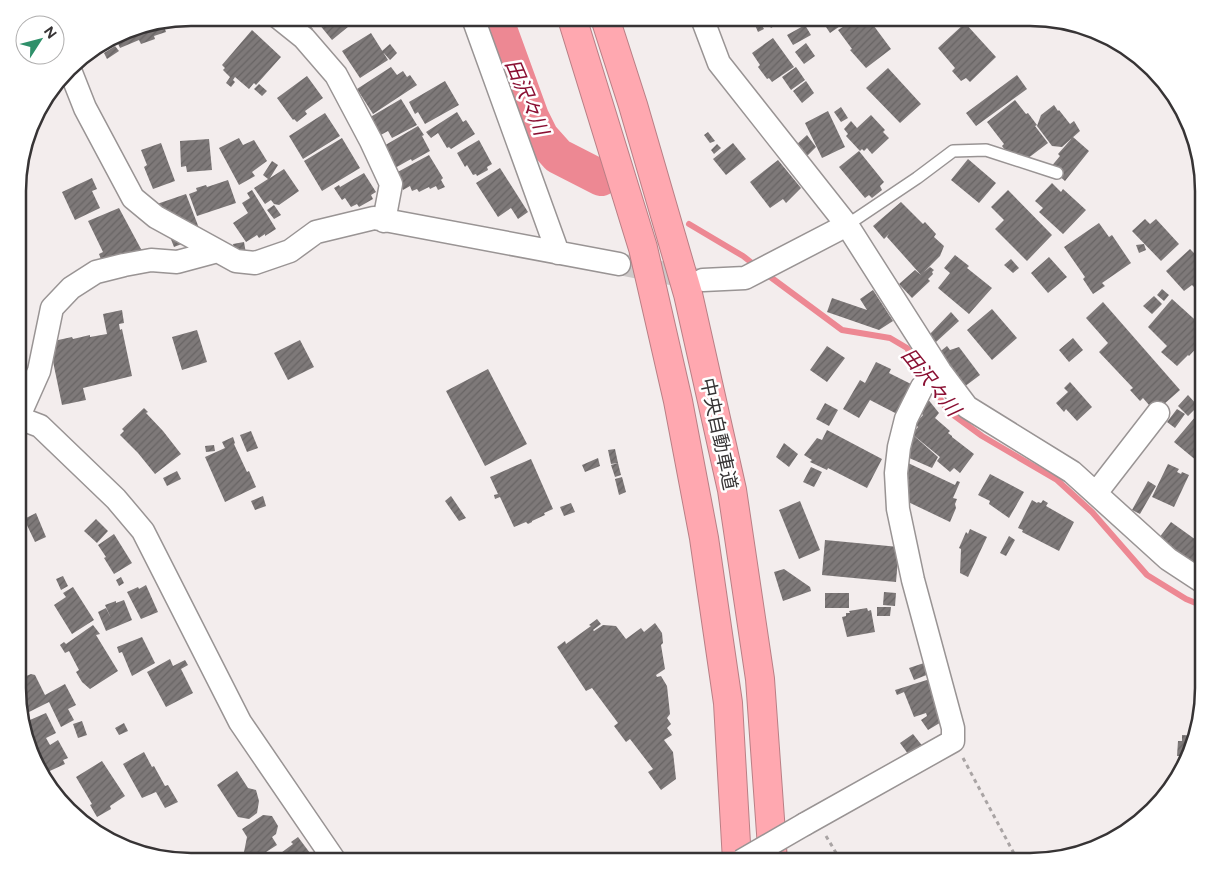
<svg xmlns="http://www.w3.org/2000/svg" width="1221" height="879" viewBox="0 0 1221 879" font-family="Figtree,'Noto Sans JP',sans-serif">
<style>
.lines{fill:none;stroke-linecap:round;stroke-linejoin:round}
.stream{stroke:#ed8893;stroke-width:6}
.river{stroke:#ed8893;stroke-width:36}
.building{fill:url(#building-hatch)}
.minor-tunnel{stroke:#cdc8c8;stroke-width:22;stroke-dasharray:22 11;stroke-linecap:butt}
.service-casing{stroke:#999494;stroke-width:14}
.minor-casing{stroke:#999494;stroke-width:25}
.motorway-casing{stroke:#b97f85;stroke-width:30}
.path{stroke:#a9a4a4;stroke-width:3;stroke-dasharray:4 4;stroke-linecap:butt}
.service{stroke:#fff;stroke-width:11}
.minor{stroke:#fff;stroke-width:22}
.motorway{stroke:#ffa8b0;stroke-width:28}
.minor-bridge-casing{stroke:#999494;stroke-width:25;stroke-linecap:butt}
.minor-bridge{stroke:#fff;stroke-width:22}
.labels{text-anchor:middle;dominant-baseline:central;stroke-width:5;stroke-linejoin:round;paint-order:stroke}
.street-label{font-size:19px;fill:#373435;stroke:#fff}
.water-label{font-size:20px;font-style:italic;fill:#8a0f32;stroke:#fff}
.rim{fill:none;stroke:#373435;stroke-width:2.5}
</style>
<defs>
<pattern id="building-hatch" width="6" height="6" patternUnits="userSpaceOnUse" patternTransform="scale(1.25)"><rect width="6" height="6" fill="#7e7979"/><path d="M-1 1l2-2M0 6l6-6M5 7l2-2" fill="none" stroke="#686464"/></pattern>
</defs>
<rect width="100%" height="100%" fill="#f3eded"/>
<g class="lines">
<path class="stream" d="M689,224L743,256L757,267
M765,273L842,330L890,338L907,348L948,411L982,436L1057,480L1092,512L1147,575L1186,599L1203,606"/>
<path class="river" d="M495,18L531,117L541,137L558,156L601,178"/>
</g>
<path class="building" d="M298,18H303L313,29L303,36L292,22Z
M314,18H357L353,20L354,22L332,40Z
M764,18H787L771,28Z
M820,18H868L891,49L866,68L850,50L852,49L838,30L851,22L849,20L830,33Z
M759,20L764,29L758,32L754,23Z
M163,23L166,32L154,36L155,39L141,44L139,40L120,48L115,37L125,31Z
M965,23L996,57L970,82L966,78L961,81L952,71L955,68L938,48Z
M805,25L811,35L793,45L787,35Z
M252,30L281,57L256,85L254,83L249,89L235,77L233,80L235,82L231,87L226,83L230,77L223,70L225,68L222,65Z
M371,33L388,60L360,78L342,51Z
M773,38L794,67L772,82L769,78L767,79L758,67L760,65L752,53Z
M806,43L815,56L804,64L795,52Z
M390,44L397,53L390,60L382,51Z
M115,46L119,51L107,59L104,53Z
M1129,50L1136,54L1142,62L1136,65Z
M391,67L397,75L403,71L407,77L410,75L417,85L373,114L357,89Z
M796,67L805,80L791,90L782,77Z
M888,68L921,104L900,123L866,88Z
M1017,75L1027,89L976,126L966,113Z
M307,76L323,98L305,111L307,114L297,122L294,119L293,120L277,98Z
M445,81L459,105L425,124L418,112L415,114L409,102Z
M806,81L814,93L802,103L793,91Z
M259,84L267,91L262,96L254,89Z
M401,99L417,125L392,138L388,131L377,137L367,119Z
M1015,100L1026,114L1028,113L1037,125L1035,126L1048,143L1019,165L1012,159L1002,146L1004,144L987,122Z
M1054,105L1058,111L1059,110L1070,124L1074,121L1080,131L1062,147L1052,146L1037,126L1041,115Z
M841,107L848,118L841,122L834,112Z
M828,111L845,147L822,158L805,123Z
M457,112L463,122L466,120L475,134L451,149L449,147L447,148L438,133L431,138L426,132Z
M325,113L340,136L303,159L289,136Z
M871,115L885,130L883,132L889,138L872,154L867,148L864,151L862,149L860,151L846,136L848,134L844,129L851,121L857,128Z
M418,126L424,135L422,136L430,151L412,161L411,159L395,168L382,147Z
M708,132L715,141L710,143L704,135Z
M807,135L816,147L806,157L796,145Z
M1073,137L1089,151L1065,181L1050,168L1060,156L1058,154Z
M239,138L243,145L254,140L267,161L252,172L255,176L239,185L219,148Z
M342,138L360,168L322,191L304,161Z
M209,139L212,170L187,172L186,166L181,167L180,141Z
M479,140L492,164L487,167L488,170L477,176L476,174L473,175L467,165L465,167L457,153Z
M161,143L175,181L153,189L144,167L147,165L141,150Z
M733,143L746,159L726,175L713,159Z
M717,144L721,148L714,154L711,150Z
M859,151L884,182L880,186L882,190L872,198L869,195L865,198L839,167Z
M429,155L443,178L441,180L445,187L438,190L436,186L430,189L429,187L419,192L417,189L412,191L410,186L403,190L394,174Z
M968,159L996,183L979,203L951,180Z
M778,160L801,188L786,203L783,199L770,208L750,182Z
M272,161L278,165L270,178L284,169L299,191L279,205L274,204L271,200L265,204L254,188L268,179L263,175Z
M500,168L528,212L518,219L511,208L498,217L476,183Z
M364,173L376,192L371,195L373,199L359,207L357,204L351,207L345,198L342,200L334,188L339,185L340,187Z
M92,178L97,189L92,191L100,208L75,220L62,192Z
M228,180L236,203L197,216L189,194L197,191L196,188L206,185L207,187Z
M1052,183L1061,192L1063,189L1086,210L1063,234L1039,212L1043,208L1035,201Z
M252,190L276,229L265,236V234L259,238L257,235L246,242L233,223L248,213L242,203L250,198L247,193Z
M1008,190L1052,235L1027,261L995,229L1004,220L991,207Z
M186,194L202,236L174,247L157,204Z
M901,202L923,224L925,222L936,234L934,237L944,246L940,256L924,272L930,267L934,270L932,272L933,274L928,279L930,281L912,298L899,284L915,270L921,275L887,237L889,234L884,239L873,226Z
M274,205L281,215L274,219L267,210Z
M119,208L141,249L145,250L103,265L99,254L103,252L88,221Z
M1145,219L1150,224L1156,219L1179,244L1161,261L1132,231Z
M1099,223L1109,237L1112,235L1131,263L1102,283L1105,286L1093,294L1083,279L1085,277L1064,247Z
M244,242L247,259L236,261L233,244Z
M1144,244L1146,250L1139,253L1136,245Z
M1190,249L1203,262V281L1195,288L1192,285L1184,291L1166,271Z
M955,255L969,266L967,268L992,288L969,314L938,288L950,273L944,268Z
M1049,257L1067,277L1048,293L1031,273Z
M1011,259L1019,268L1013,273L1004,265Z
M1162,289L1169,295L1164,301L1157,295Z
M873,290L893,321L879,330L827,312L832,298L867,310L860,299Z
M1154,296L1162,304L1152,314L1143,306Z
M1172,299L1203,327V341L1189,356L1188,355L1177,366L1161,352L1167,346L1148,327Z
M1103,302L1180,390L1155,412L1143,398L1140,401L1130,390L1133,388L1099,352L1108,343L1086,318Z
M992,309L1017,338L992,360L967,330Z
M122,310L124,323L119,324L120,330L122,329L132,376L83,388L86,400L62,405L49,342L72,337L73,339L90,335V337L107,334L103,314Z
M951,312L959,321L936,342L929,335Z
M197,330L207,362L182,370L172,337Z
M1073,338L1083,350L1069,362L1059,350Z
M300,340L314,367L288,380L274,353Z
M827,346L845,358L827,382L810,370Z
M947,346L950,350L959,347L980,375L960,390L937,354Z
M1203,351V365L1196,359Z
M876,362L891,369L889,373L915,386L899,415L870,400L859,418L843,409L860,380L865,383Z
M488,369L527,444L485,466L446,391Z
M1070,382L1092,407L1077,421L1066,409L1064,412L1056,403L1068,392L1064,388Z
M1188,395L1198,406L1188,416L1178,406Z
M927,398L939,413L935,418L950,431L948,433L952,436V437L974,454L960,473L954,468L950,472L937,461L940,457L912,434L918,427L915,424L923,415L920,412Z
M825,403L838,410L829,426L816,419Z
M144,408L148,412L146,413L163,431L181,454L155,474L138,453L120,435L124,431L122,429Z
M1177,409L1185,414L1175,428L1167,422Z
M1196,416L1199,418L1201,416L1203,418V466L1174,442Z
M827,430L882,459L867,488L828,468L827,470L810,462L812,460L804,455L817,438L822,440Z
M251,431L258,448L247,452L240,435Z
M913,435L938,457L932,468L907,457Z
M233,437L235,443L234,444L247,472L249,471L256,487L225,502L205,457L225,448L222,442Z
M784,443L798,454L789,467L776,457Z
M214,445L215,451L206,452L205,446Z
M615,449L618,463L611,464L608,450Z
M598,458L600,466L585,472L582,465Z
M531,459L553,509L544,513L545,515L532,521V522L528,524L526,522L514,527L500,497L495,499L494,495L498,494L490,477Z
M618,463L621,475L615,477L611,465Z
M908,463L955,485L957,481L960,482L953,498L957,499L955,504L956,508L950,522L904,500L909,490L905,488L909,480L902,477Z
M1168,464L1179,469L1177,472L1181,474L1182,472L1189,475L1174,507L1152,497Z
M811,467L822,472L814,487L803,482Z
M177,471L181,479L167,486L163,478Z
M990,474L1024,492L1009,518L989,504L990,501L978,495Z
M622,477L626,492L619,495L615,479Z
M1148,481L1156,486L1140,514L1132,510Z
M263,496L266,506L255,510L251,501Z
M451,496L466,518L459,521L445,501Z
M1032,500L1037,503L1038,502L1041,503L1043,500L1048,503L1046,506L1074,522L1059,551L1022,532L1023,530L1018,528Z
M800,501L820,550L799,559L779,510Z
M571,503L575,512L564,516L560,507Z
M36,513L46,537L35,542L24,519Z
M96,519L108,531L97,543L84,531Z
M1171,522L1203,545V563L1199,560L1193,570L1156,542Z
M970,529L987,537L968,577L960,573L961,549L959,548L966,532L968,534Z
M114,534L132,563L114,574L104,558L106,557L98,545Z
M1009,536L1015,540L1006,556L1000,553Z
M825,540L899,547L896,582L822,575Z
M784,569L810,587L811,591L783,601L774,572Z
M63,576L68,586L61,590L56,579Z
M121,577L124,583L119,586L116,580Z
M146,585L158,612L141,619L127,592L138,587L139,589Z
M73,587L94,620L72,634L54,605L66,597L63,593Z
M884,592L896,593L895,606L883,605Z
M825,593H849V608H825Z
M124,600L132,620L106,631L98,612L106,608L111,618L105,605L116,601V603Z
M877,607H891L890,616H877Z
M867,608L868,611L871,610L875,632L847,637L842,617L846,616V613H850L849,611Z
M597,619L601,624L593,630L594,631L603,625L616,626L626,639L641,628L644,632L655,623L662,633L663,643L661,645L665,669L656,675L657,677L661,676L667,686L670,714L667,718L671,724L667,728L672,735L664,740L673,752L676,779L661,790L648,772L653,769L630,739L626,742L614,726L618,723L592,688L586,691L557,647L565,641L566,644L591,626L589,625Z
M93,625L100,634L96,635L118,671L90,689L82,682L76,672L79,670L69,651L65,653L60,645L64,642L66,644Z
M142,637L155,663L132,676L122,652L119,653L117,647Z
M170,659L173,666L185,660L188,665L181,669L193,693L166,707L147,672Z
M924,663L929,674L914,680L909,668Z
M31,674L35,675L45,695L65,684L76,705L68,709L74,720L61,727L49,702L21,716L19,710V679Z
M930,679L943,721L928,730L921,720L927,716L926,713L914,717L904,692L897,695L895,690Z
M46,713L56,733L46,738L50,745L58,740L68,758L63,760L65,764L41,775L23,723Z
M82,721L87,735L78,738L73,724Z
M124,723L128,731L119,735L115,728Z
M913,734L924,748L911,758L900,743Z
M1182,735L1196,736L1194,744L1183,764H1180V756H1177L1178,741H1182Z
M144,752L152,767L154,766L165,786L168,785L178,802L165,808L156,792L142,798L123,764Z
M102,761L125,796L110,806L111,809L97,817L90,805L92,804L76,777Z
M237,771L248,788L256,790L259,801L257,813L249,819L238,817L217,785Z
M78,809L85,822L83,823L73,811Z
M263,815L272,816L278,826L276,834L272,837L277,845L252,861L247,853L244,852L247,837L242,829Z
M298,837L316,861H270L293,844L291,842Z"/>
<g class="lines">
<path class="minor-tunnel" d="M619,264L697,279"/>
<g class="service-casing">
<path id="service" d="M847,225L917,178L953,151L986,150L1057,173"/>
</g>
<g class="minor-casing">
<path id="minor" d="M279,18L304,38L336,75L371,141L391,184L384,221
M473,18L558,253
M702,18L719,63L847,225L940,371L967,407L1072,472L1168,559L1203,582
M70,70L85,108L133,198L156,217L236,261L255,263L290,251L316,232L374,218L619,264
M703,280L745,278L847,225
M19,416L39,371L52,308L71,288L96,272L124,265L151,260L177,262L218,251
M19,418L40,426L116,499L143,531L240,722L335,861
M1096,493L1158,413
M805,824L953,741V728L913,580L898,509L896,473L899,447L906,419L922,387L940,371"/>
</g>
<g class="motorway-casing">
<path id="motorway" d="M572,18L643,248L678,401L704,538L728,703L737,861
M605,18L633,105L688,294L732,490L760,679L773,861"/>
</g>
<path class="path" d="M963,758L1018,861
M826,836L841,861"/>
<use href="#service" class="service"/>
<use href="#minor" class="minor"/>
<use href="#motorway" class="motorway"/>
<g class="minor-bridge-casing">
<path id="minor-bridge" d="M741,861L805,824"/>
</g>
<use href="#minor-bridge" class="minor-bridge"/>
</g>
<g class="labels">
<g class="street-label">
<text transform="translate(719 434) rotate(78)">中央自動車道</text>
</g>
<g class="water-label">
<text transform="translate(527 97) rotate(67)">田沢々川</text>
<text transform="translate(931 382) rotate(51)">田沢々川</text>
</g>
</g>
<path d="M0 0H1221V879H0ZM191 26H1030A165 165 0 0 1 1195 191V688A165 165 0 0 1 1030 853H191A165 165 0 0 1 26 688V191A165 165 0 0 1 191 26Z" fill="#fff" fill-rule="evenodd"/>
<path class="rim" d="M191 26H1030A165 165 0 0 1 1195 191V688A165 165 0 0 1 1030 853H191A165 165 0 0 1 26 688V191A165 165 0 0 1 191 26Z"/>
<g transform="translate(40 40) rotate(54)"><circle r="24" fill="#ffffff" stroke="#afaeae"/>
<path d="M0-4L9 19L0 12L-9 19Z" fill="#2f906a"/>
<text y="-8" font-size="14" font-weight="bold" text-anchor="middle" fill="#373435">N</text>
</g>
</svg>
